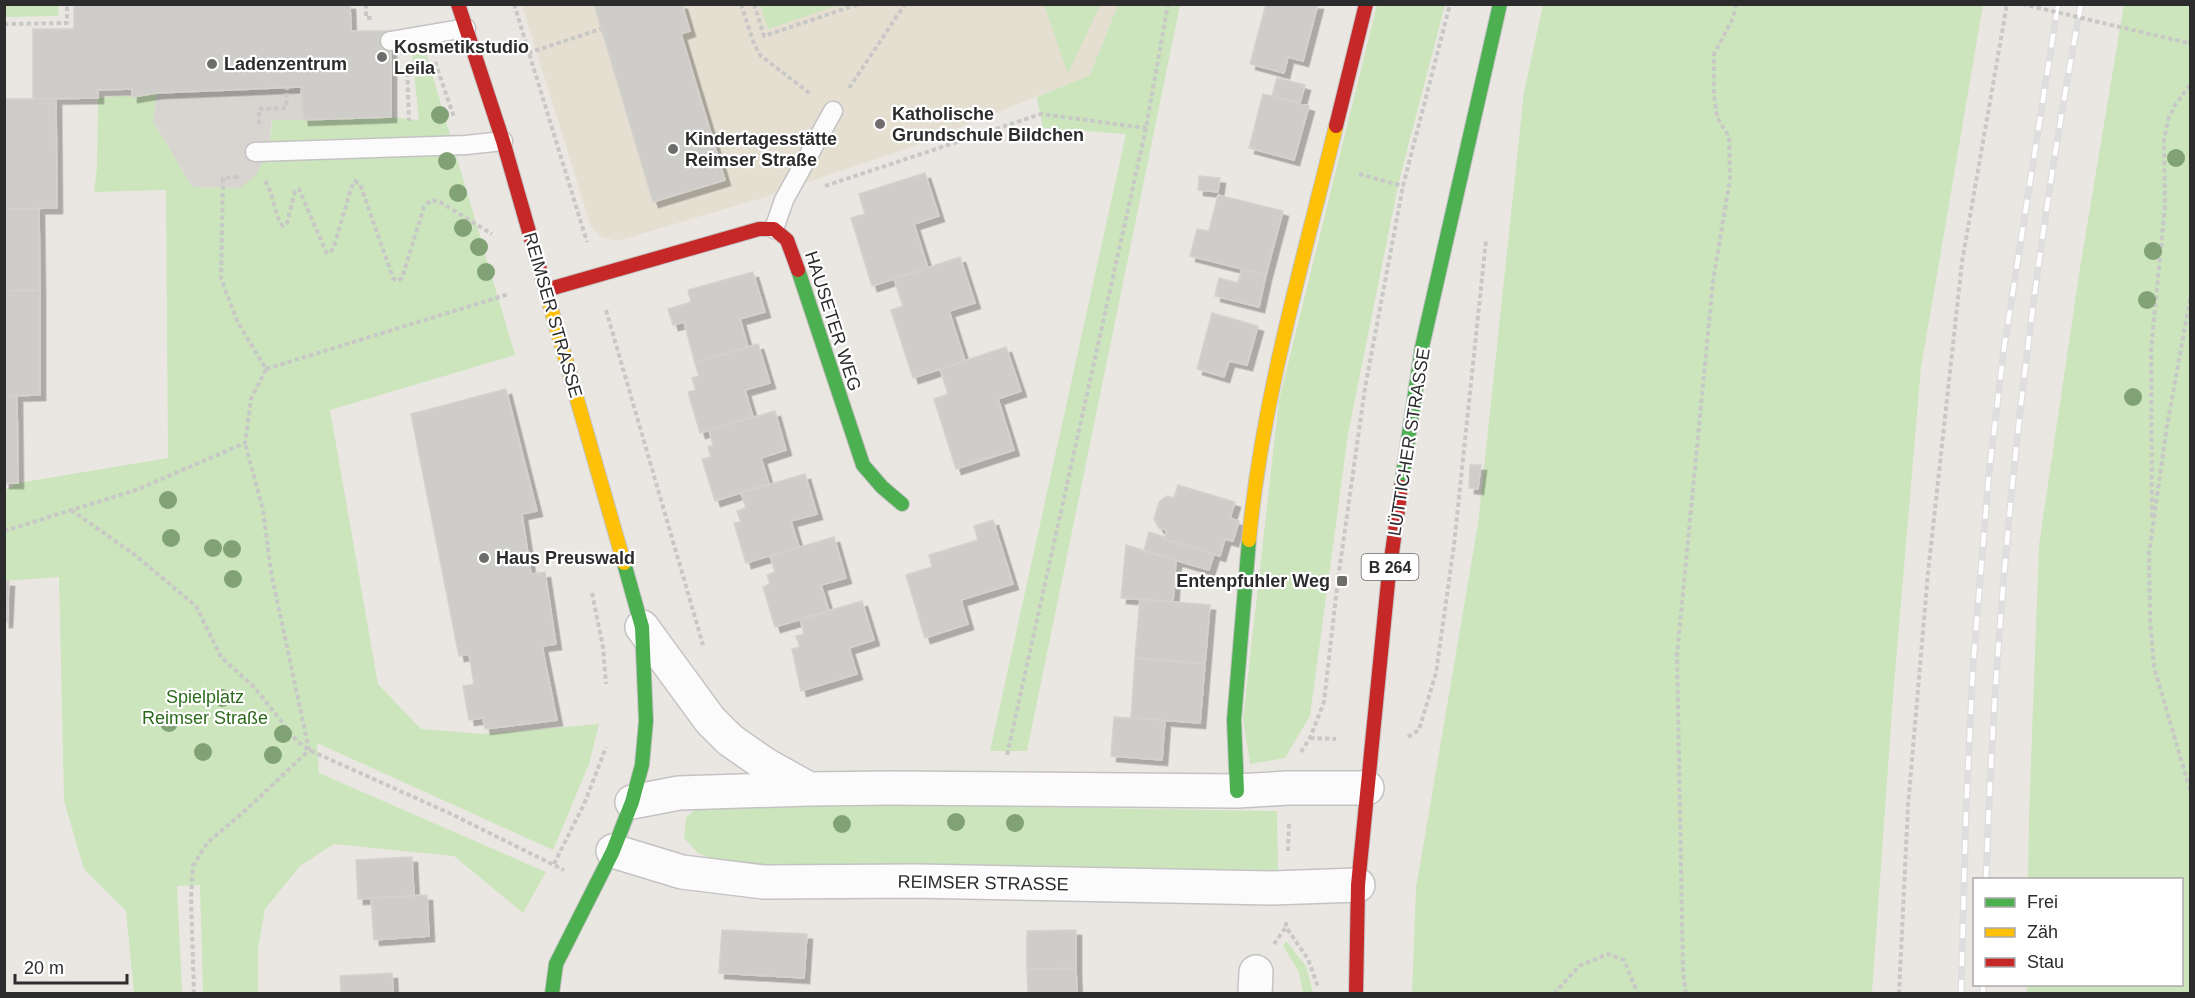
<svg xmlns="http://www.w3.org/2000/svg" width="2195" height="998" viewBox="0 0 2195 998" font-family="Helvetica,sans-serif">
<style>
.education{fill:#e5dfd1}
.green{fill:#cce5bc}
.plaza{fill:#d8d5d0}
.building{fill:#cfcdc9;stroke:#d5d2ce;stroke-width:1.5;filter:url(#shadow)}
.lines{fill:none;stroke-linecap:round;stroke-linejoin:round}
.lane-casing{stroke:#c4c3c3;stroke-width:21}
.street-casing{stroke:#c4c3c3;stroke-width:36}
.fast-casing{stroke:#c4c3c3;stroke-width:16}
.slow-casing{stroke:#c4c3c3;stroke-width:16}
.jam-casing{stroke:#c4c3c3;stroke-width:16}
.path{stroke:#c8c8c7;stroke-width:4;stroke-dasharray:4.5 3;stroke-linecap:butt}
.lane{stroke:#fcfbfb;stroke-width:18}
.street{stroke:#fcfbfb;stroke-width:33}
.fast{stroke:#4caf50;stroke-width:14}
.slow{stroke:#ffc107;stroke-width:14}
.jam{stroke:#c62828;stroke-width:14}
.rail-casing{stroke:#dededf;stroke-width:7}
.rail{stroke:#fff;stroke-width:4.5;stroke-dasharray:14;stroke-linecap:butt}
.path-bridge{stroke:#c8c8c7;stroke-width:4;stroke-dasharray:4.5 3;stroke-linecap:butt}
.tree{fill:#81a275}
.poi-dot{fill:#6e6d6c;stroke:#fff;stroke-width:2}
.labels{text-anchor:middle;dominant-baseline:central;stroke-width:4.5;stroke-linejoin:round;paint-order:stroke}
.shield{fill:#fff;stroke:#6b6b6b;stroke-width:1.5}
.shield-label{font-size:16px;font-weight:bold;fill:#2c2c2c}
.poi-label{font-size:18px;font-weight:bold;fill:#2c2c2c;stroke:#fff;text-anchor:start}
.street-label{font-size:18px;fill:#2c2c2c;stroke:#fff}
.park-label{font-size:18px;fill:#2b6a1b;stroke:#fff}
</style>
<defs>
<filter id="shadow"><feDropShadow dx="5.5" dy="5.5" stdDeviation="0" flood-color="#0004"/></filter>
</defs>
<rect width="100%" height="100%" fill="#eae7e2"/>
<path class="education" d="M522,5H1118L1090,75L914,146L762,198L617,241L600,236L591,227Z"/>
<path class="green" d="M760,4H839V5L768,29Z
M2124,4L2190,5V993H2027V985L2182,984V880L2028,879L2029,816L2039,545L2080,268Z
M4,5H59L58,16L5,17Z
M1044,5H1100L1068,74Z
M1118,5H1180L1027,751H990L1126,134L1043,128L1037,97L1090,75Z
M1377,5H1445L1399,181L1348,434L1310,716L1285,758L1250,764L1243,719L1279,400Z
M1543,5H1983L1921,368L1893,696L1872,993H1412L1416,888L1478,524L1524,92Z
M425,50L515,355L330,410L378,684L421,729L484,734L599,724L589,764L553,850L317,743L319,773L546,872L523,913L454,856L334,844L300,866L265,909L258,948V993H203L200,885L177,886L182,993H134L126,911L84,869L64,801L59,577L5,581V490L18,483L168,458L166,190L94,192L97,167L98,98L157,93L153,121L192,187L240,188L271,135L272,120L391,117L419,120L412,54Z
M727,802L1277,811L1278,870L763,866L724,863L698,853L684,838L686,818L701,804Z
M1286,941L1306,966L1313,993H1303L1299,972L1283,946Z"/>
<path class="plaza" d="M301,87L303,120H272L268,151L261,166L256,175L240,188L192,187L153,121L157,93Z"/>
<path class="building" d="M74,4H350L351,31H391V117L303,120L301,87L157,93L132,97V89L98,90V98L33,99V29H74Z
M594,4H682L690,31L681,34L725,180L653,202Z
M1266,4H1318L1303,61L1288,57L1284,73L1250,64Z
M1277,78L1305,85L1300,103L1272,96Z
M1263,94L1309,106L1294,160L1249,148Z
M4,99H56L57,208L4,209Z
M925,173L939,216L914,224L928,268L872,286L851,218L865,214L859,194Z
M1199,176L1220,178L1218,192L1198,190Z
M1218,195L1283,211L1266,275L1190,256L1197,229L1209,231Z
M4,209H39L40,290L4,291Z
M960,257L975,303L949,311L965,361L913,378L891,310L903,306L894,279Z
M1242,269L1266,275L1259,307L1215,296L1219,278L1238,283Z
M753,272L765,312L740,319L748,347L695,363L684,322L673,325L668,309L691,302L688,290Z
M40,290V395L4,396V291Z
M1212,313L1258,326L1247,365L1229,361L1224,377L1197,369Z
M758,344L770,383L745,390L753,417L700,433L688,392L696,390L692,378L699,376L695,363Z
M1006,347L1021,391L998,399L1014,450L956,469L934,399L948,394L940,369Z
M506,389L537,511L522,514L531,574L545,572L556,644L542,646L557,720L485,729L483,718L469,720L463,686L474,684L469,654L459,656L411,414Z
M17,395L18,483H4V396Z
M775,411L786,450L761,458L769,484L715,501L702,459L711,457L708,447L713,445L709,430Z
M1470,465H1481L1478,489L1469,488Z
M805,474L817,514L791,521L799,547L746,563L734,523L741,522L737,511L746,508L741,493Z
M1178,485L1235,502L1230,518L1239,521L1233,541L1225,539L1220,556L1164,539L1167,530L1159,528L1154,519L1159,502L1167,496L1174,498Z
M993,520L1013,584L961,600L968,624L925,638L906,575L932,567L929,555L978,540L974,526Z
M1149,532L1165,537L1164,539L1214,554L1209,570L1144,551Z
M834,537L846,578L821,585L829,611L775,627L763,587L770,584L767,575L775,572L770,556Z
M1126,545L1176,560L1173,602L1121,598Z
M4,581H9L7,622H4Z
M1140,599L1210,605L1205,664L1135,658Z
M862,601L874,640L849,648L857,674L801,691L792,649L800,647L796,636L804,634L800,619Z
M1135,658L1205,664L1200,723L1131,718Z
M1114,717L1165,720L1162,760L1111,756Z
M412,857L414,896L358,899L356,860Z
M427,895L429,936L374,940L371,898Z
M722,930L807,934L804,978L719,973Z
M1076,930V968L1027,969V931Z
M1076,968L1077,994H1028L1027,969Z
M392,973L393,994H341L340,976Z"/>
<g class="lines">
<g class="lane-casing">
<path id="lane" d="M390,41L466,28
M255,152L466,145L503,141
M774,229L784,200L833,111"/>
</g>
<g class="street-casing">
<path id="street" d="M642,627L710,720L730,740L766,765L809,789L890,788L1237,791L1289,788H1367
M632,802L679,793L807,789
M613,851L682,872L764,882L916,881L1272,888L1358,885
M1255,994L1256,972"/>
</g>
<g class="fast-casing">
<path id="fast" d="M798,270L863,465L882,487L902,504
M1401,487L1422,347L1500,4
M1237,791L1234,720L1249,540
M552,994L556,964L613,851L632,802L642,765L646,721L642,627L624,563"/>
</g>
<g class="slow-casing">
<path id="slow" d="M542,277L624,563
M1249,540C1262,399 1303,262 1336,126"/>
</g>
<g class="jam-casing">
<path id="jam" d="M458,4L503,141L542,277
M1336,126L1366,4
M546,290L759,229H774L787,240L798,270
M1356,994L1358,885L1388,582L1401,487"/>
</g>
<path class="path" d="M366,4V18H373
M514,4L587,242
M741,4L754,44L761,56L812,95
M754,4L764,36L859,4
M4,24L67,23V4
M2188,43H2190
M528,53L601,29
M435,62L454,117
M407,65L409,121
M849,88L905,4
M259,124V109L286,108L287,88
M1359,174L1403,186
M265,181C274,194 275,218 283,226L287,223L295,191L299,189L326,252L330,253L334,247L351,188L355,181L360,184L393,278L397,281L402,278L424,207L431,200L440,202L492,234
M825,186L1041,114L1146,128
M2190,299L2167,426L2149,553L2150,620L2154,667L2190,790
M606,310L703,645
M266,369L509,294
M71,510L135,555L196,606L221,657L255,688L297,741L309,750L449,813L564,870
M2152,517L2151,350L2165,206L2164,140L2168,120L2175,105L2190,85
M4,531L136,490L245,443L251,399L266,369L238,323L221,279L223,178L237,177L239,174
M592,593L603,647L606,684
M1408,737L1419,730L1436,673L1454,545L1486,240
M1310,738L1336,739
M1301,752L1310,738L1324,702L1338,579L1365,388L1403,186L1450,4
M1007,755L1146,128L1168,4
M1288,851L1289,823
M554,864L585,802L606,747
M1286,922V927L1308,959L1318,987
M1274,944L1286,927
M194,994L191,897L193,866L207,843L247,809L309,750L271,572L263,510L245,443
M1554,994L1579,966L1608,954L1624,960L1638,994
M1686,994L1683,971L1677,655L1713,281L1730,179L1729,137L1717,117L1714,94V54L1733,18L1736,4
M1899,994L1908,806L1928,573L1962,262L2007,4"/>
<use href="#lane" class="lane"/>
<use href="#street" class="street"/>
<use href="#fast" class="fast"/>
<use href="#slow" class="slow"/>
<use href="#jam" class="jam"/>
<g class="rail-casing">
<path id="rail" d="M1986,880C1996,586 2027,293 2081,4
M1961,994L1966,812L1973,666L1989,473L2004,348L2058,4
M1983,994V984"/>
</g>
<use href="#rail" class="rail"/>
<path class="path-bridge" d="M2022,4L2188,43"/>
</g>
<g class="tree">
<circle cx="440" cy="115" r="9"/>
<circle cx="2176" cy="158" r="9"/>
<circle cx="447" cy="161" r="9"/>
<circle cx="458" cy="193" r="9"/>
<circle cx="463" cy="228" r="9"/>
<circle cx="479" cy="247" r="9"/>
<circle cx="2153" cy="251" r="9"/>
<circle cx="486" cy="272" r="9"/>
<circle cx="2147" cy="300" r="9"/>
<circle cx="2133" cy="397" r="9"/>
<circle cx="168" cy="500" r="9"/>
<circle cx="171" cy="538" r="9"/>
<circle cx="213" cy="548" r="9"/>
<circle cx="232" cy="549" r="9"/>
<circle cx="233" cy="579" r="9"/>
<circle cx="222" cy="698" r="9"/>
<circle cx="169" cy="723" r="9"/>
<circle cx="283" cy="734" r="9"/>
<circle cx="203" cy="752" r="9"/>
<circle cx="273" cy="755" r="9"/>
<circle cx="956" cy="822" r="9"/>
<circle cx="1015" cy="823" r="9"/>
<circle cx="842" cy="824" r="9"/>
</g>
<g class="poi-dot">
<circle cx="382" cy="57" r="6"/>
<circle cx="212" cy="64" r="6"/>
<circle cx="880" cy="124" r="6"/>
<circle cx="673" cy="149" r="6"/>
<circle cx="484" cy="558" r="6"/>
<rect x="1336" y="575" width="12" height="12" rx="3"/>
</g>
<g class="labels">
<rect class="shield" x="1361.5" y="554" width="57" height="26" rx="4.5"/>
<g class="shield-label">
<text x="1390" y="567">B 264</text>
</g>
<g class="poi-label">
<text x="394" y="47">Kosmetikstudio<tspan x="394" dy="21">Leila</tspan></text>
<text x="224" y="64">Ladenzentrum</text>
<text x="892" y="114">Katholische<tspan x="892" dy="21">Grundschule Bildchen</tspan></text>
<text x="685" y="139">Kindertagesstätte<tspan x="685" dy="21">Reimser Straße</tspan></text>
<text x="496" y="558">Haus Preuswald</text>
<text x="1330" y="581" text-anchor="end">Entenpfuhler Weg</text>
</g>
<g class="street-label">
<text transform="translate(553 315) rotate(74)">REIMSER STRASSE</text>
<text transform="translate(833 321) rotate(72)">HAUSETER WEG</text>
<text transform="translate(1409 442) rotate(-81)">LÜTTICHER STRASSE</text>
<text transform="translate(983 883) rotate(1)">REIMSER STRASSE</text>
</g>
<g class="park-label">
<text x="205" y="697">Spielplatz<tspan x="205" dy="21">Reimser Straße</tspan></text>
</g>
</g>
<rect width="2195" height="998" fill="none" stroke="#2c2c2c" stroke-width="12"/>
<rect x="1973" y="878" width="210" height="108" fill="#ffffff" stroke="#ababab" stroke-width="1.5"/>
<rect x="1985" y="898" width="30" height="9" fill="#4caf50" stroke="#ababab" stroke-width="1.5"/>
<text x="2027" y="908" font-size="18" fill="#2c2c2c">Frei</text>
<rect x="1985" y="928" width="30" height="9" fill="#ffc107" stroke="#ababab" stroke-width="1.5"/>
<text x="2027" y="938" font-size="18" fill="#2c2c2c">Zäh</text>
<rect x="1985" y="958" width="30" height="9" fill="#c62828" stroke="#ababab" stroke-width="1.5"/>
<text x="2027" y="968" font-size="18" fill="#2c2c2c">Stau</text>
<path d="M15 974v9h112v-9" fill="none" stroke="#2c2c2c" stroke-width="3"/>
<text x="24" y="974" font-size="18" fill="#2c2c2c" stroke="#ffffff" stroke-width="4.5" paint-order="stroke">20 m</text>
</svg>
